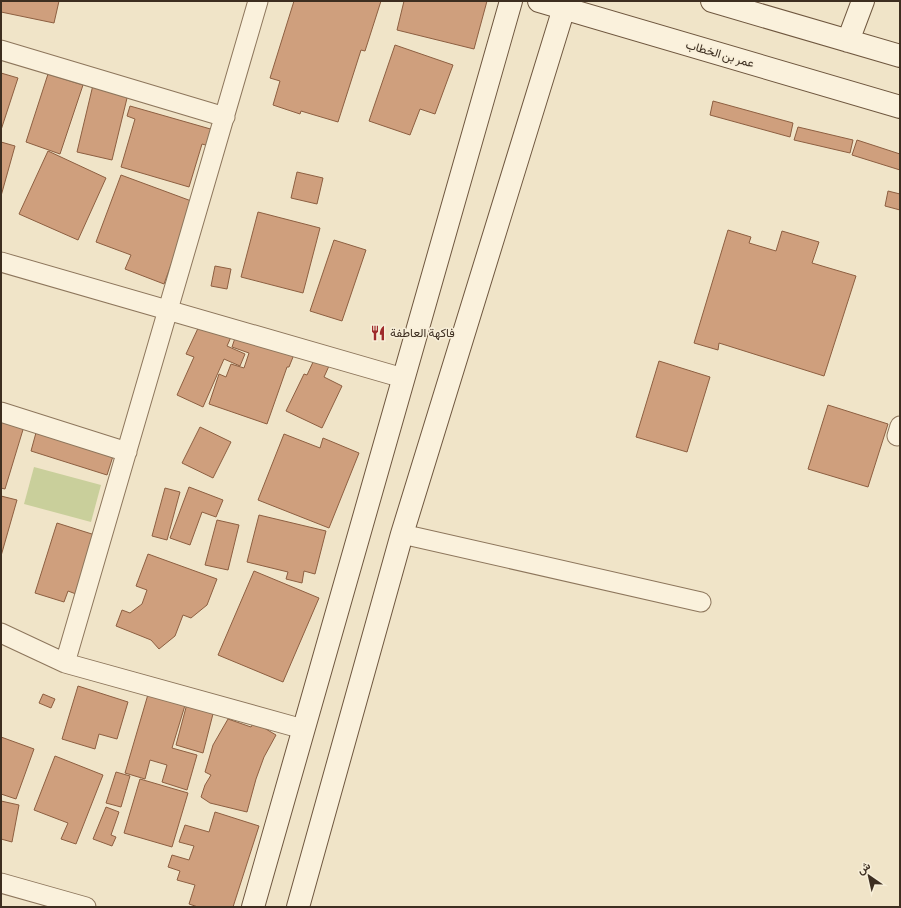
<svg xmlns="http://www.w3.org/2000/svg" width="901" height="908" viewBox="0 0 901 908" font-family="'Crimson Pro',Vazirmatn,serif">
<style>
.green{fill:#c9cf9b}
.building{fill:#cf9f7d;stroke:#8d5f41}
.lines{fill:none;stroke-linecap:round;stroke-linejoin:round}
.street-casing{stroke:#8d765c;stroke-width:21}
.secondary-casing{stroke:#6f573f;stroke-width:24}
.street{stroke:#faf1dc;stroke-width:19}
.secondary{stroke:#faf1dc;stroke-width:22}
.labels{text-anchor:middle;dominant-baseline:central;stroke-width:3;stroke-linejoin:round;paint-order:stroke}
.street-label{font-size:12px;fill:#3d2e20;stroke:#f7eed8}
.poi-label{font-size:12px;fill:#3d2e20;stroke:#f7eed8;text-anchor:start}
</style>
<rect width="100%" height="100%" fill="#f0e4c8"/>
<path class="green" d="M34,467L101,485L91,522L24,504Z"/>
<path class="building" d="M1,1H59L54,23L1,12Z
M294,1H381L365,51L361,50L338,122L301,111L300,114L273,105L280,81L270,78Z
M404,1H487L474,49L397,30Z
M395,45L453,65L435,114L420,109L410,135L369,121Z
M1,73L18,78L1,130Z
M48,74L83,85L60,154L26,142Z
M93,85L128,94L112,160L77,152Z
M713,101L793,123L790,137L710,115Z
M130,106L214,130L209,146L202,144L189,187L121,167L135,119L127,116Z
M798,127L853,140L850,153L794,140Z
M857,140L900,154V170L852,155Z
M1,142L15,146L1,196Z
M48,151L106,178L78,240L19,214Z
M297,172L323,178L317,204L291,198Z
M121,175L194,202L164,284L125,269L131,255L96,242Z
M888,191L900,194V210L885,206Z
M258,212L320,228L303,293L241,277Z
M728,230L751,237L749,243L776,251L782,231L819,242L812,263L856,276L824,376L719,343L718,350L694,343Z
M334,240L366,250L342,321L310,311Z
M215,266L231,269L227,289L211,286Z
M200,324L231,337L227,346L245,354L240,366L224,359L203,407L177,395L194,357L186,354Z
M237,332L295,352L289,367H287L267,424L209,404L219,374L226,377L231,364L244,368L249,353L232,347Z
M314,360L329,366L324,377L342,386L322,428L286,411L304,374L307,375Z
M659,361L710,377L687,452L636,437Z
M828,405L888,424L868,487L808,469Z
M1,416L25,423L5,489L1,488Z
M200,427L231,442L213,478L182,463Z
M37,429L114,453L107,475L31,451Z
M284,434L320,448L323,438L359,453L329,528L258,500Z
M189,487L223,500L216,517L202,512L190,545L170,538Z
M165,488L180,492L167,540L152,536Z
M1,496L17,500L1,556Z
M259,515L326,531L315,574L304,571L302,583L286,579L288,572L247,562Z
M217,520L239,525L228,570L205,565Z
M57,523L95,535L76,594L68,591L64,602L35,593Z
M148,554L217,579L207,605L191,618L183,615L175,636L159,649L151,640L116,626L122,610L130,613L142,604L147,590L136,586Z
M254,571L319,598L283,682L218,655Z
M78,686L128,702L117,739L99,734L95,749L62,739Z
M149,691L186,702L172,748L197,755L187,790L162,782L167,765L150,760L145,779L125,773Z
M43,694L55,699L51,708L39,703Z
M188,700L215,706L203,753L176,745Z
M228,719L251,727L254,722L276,735L264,757L256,779L247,812L210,803L201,797L205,785L211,775L205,772L213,745Z
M1,737L34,749L16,799L1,794Z
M55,756L103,775L76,844L61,839L68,823L34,810Z
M116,772L130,776L121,807L106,803Z
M140,779L188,793L172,847L124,833Z
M1,801L19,805L12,842L1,839Z
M106,807L119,812L111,835L116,837L112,846L93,839Z
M215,812L259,826L233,907H198L189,904L195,885L177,880L180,871L168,867L172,855L189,860L194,846L179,842L185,825L209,832Z"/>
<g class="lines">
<g class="street-casing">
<path id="street" d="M1,50L225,117
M1,262L403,378
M1,412L127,452
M897,436L900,426
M402,534L701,602
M1,633L65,663L303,729
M65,663L258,1
M1,883L86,907"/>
</g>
<g class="secondary-casing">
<path id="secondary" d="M539,1L900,107
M712,1L900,56
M848,41L863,1
M253,907L511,1
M298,907L402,534L564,8L563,1"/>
</g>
<use href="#street" class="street"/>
<use href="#secondary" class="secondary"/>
</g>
<defs>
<g id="restaurant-bare" transform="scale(1.2)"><path d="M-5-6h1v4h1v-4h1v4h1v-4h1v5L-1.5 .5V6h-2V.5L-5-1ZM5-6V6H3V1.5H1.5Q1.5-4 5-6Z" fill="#9e2a2b" stroke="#f7eed8" stroke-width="2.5" paint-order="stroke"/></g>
</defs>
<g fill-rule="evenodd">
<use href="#restaurant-bare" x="378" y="333"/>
</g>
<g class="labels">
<g class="street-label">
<text transform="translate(720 54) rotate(16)">عمر بن الخطاب</text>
</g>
<g class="poi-label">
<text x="390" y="333">فاكهة العاطفة</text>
</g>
</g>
<rect width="901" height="908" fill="none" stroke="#3d2e20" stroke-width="4"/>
<g transform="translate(869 876) rotate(326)" stroke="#f7eed8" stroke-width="3" paint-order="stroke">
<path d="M0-3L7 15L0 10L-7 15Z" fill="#3d2e20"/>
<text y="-6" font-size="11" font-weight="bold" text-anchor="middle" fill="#3d2e20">ش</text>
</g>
</svg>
